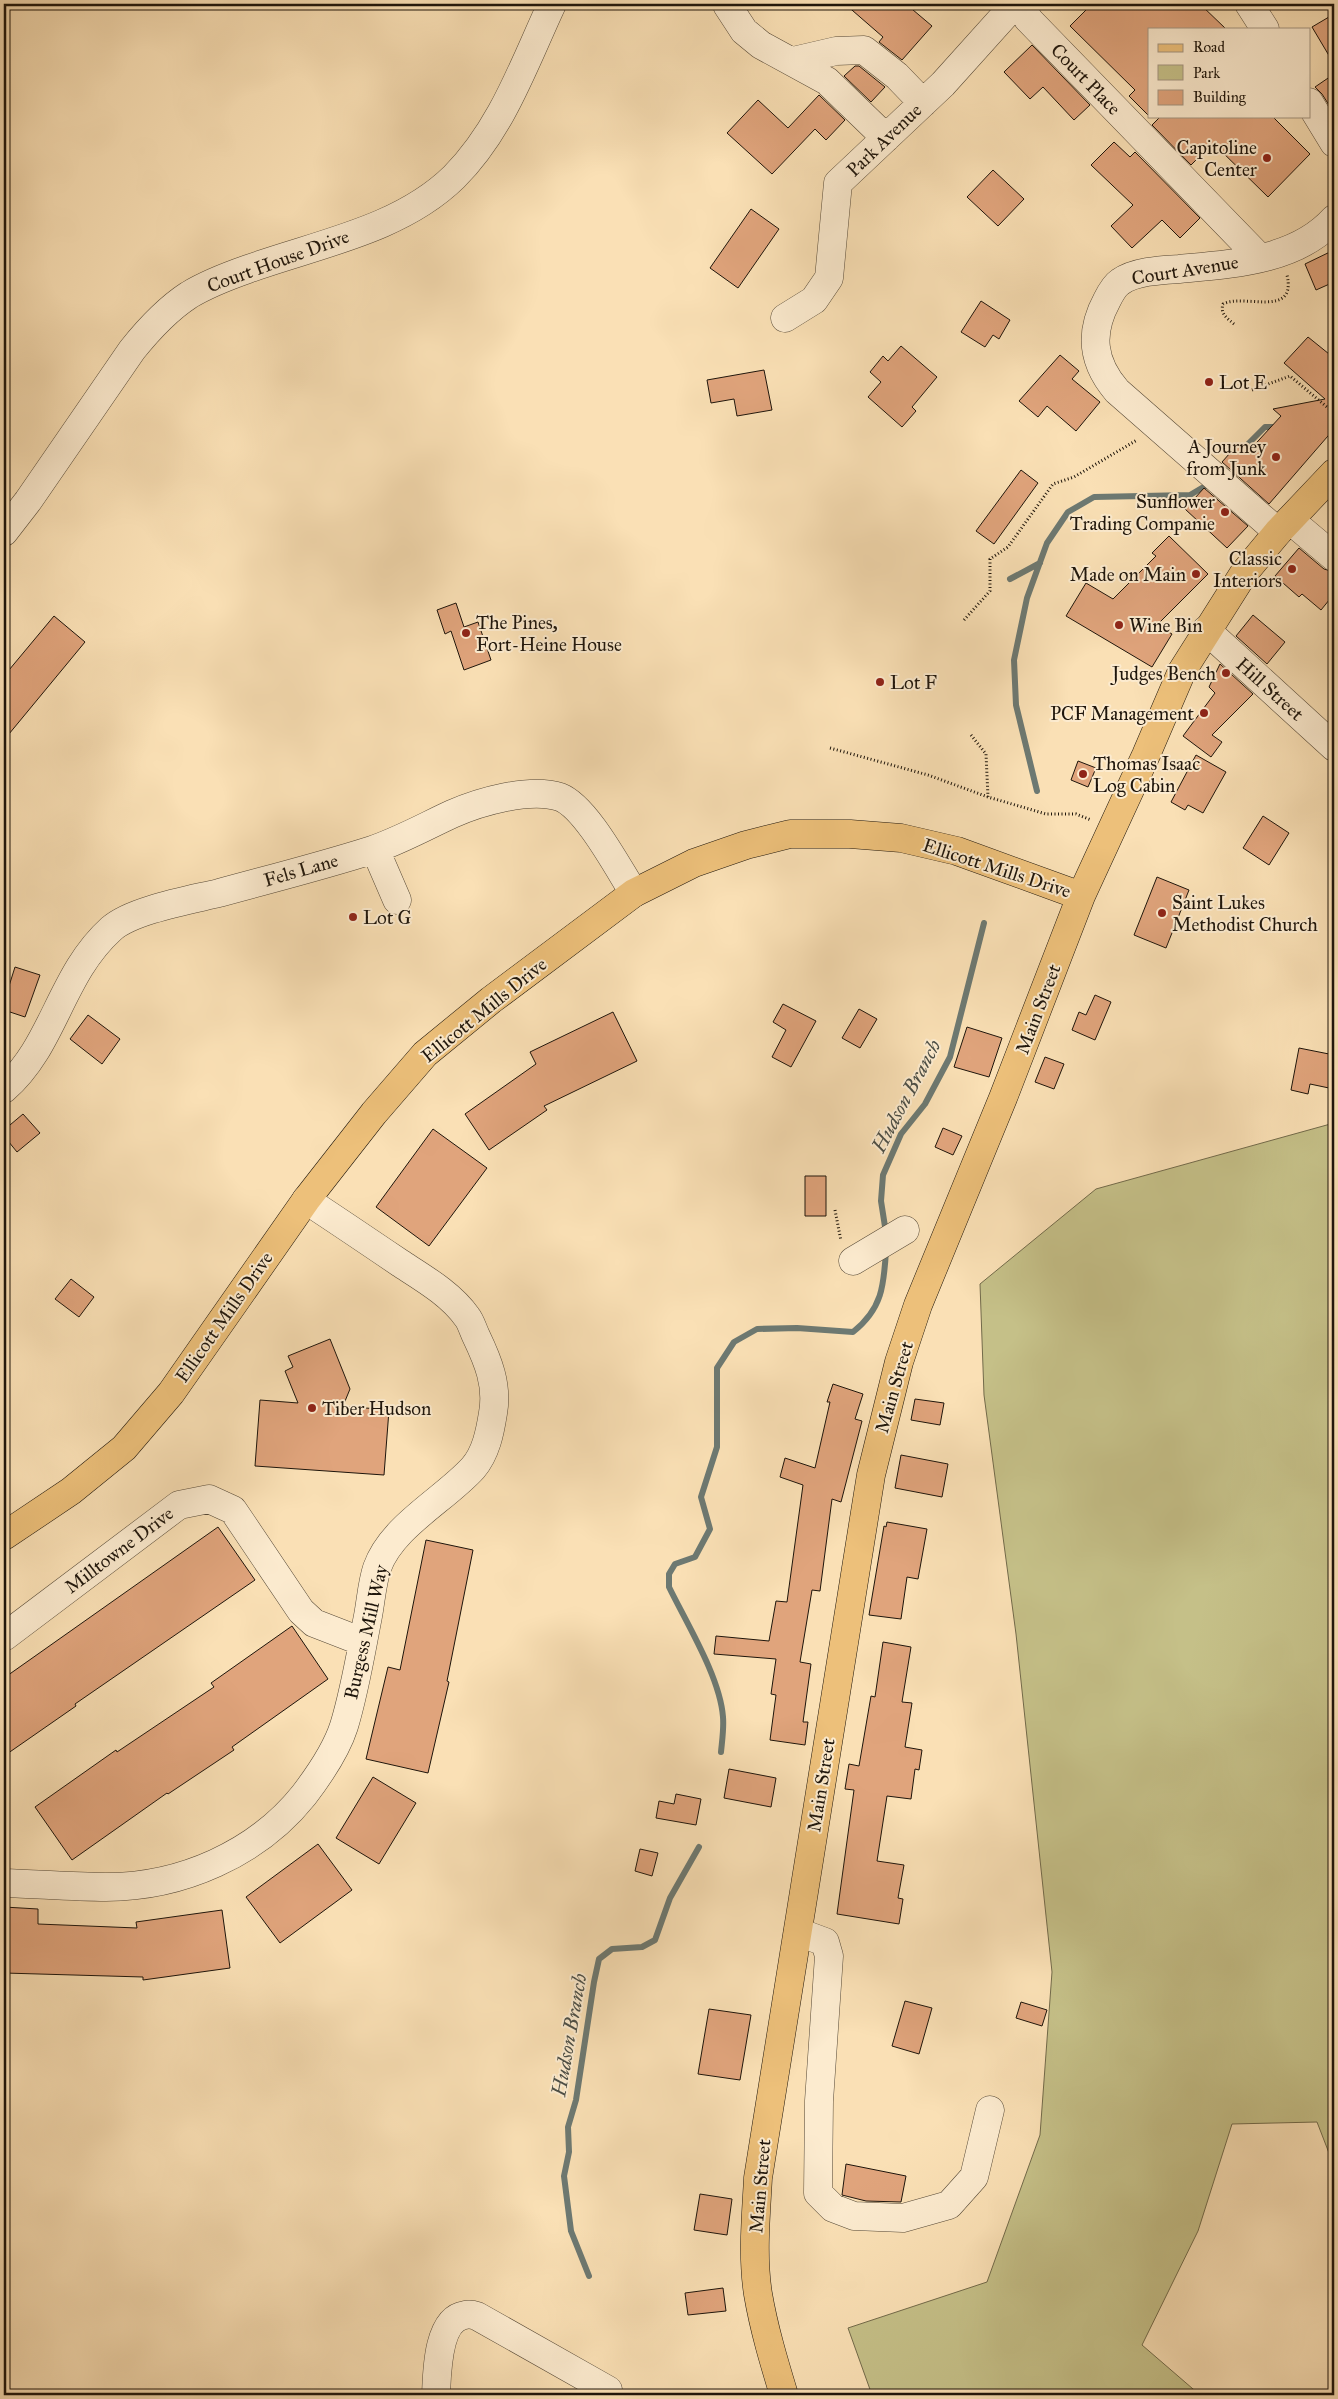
<svg xmlns="http://www.w3.org/2000/svg" width="1338" height="2399" viewBox="0 0 1338 2399" font-family="'IM FELL Great Primer',serif">
<style>
.green{fill:#c5c088;stroke:#726a4a}
.lines{fill:none;stroke-linecap:round;stroke-linejoin:round}
.stream{stroke:#6d7972;stroke-width:6}
.building{fill:#e0a47c;stroke:#1e150b}
.minor-casing{stroke:#554836;stroke-width:29}
.major-casing{stroke:#1e150b;stroke-width:29}
.path{stroke:#1e150b;stroke-width:3;stroke-dasharray:1 2.5;stroke-linecap:butt}
.minor{stroke:#fcebcf;stroke-width:28}
.major{stroke:#edc07a;stroke-width:28}
.poi-dot{fill:#8f2418;stroke:#fcebcf;stroke-width:2}
.labels{text-anchor:middle;dominant-baseline:central;stroke-width:4;stroke-linejoin:round;paint-order:stroke}
.street-label{font-size:19px;fill:#1e150b;stroke:#fcebcf}
.poi-label{font-size:19px;fill:#1e150b;stroke:#fcebcf;text-anchor:start}
.water-label{font-size:20px;font-style:italic;fill:#4c4f47;stroke:#fcebcf}
</style>
<rect width="100%" height="100%" fill="#fae0b5"/>
<filter id="stains"><feTurbulence type="fractalNoise" baseFrequency=".004" numOctaves="4"/><feColorMatrix values="0 0 0 0 .2 0 0 0 0 .09 0 0 0 0 .02 0 0 0 .5 -.17"/></filter>
<radialGradient id="worn" r=".72"><stop offset=".6" stop-color="#630" stop-opacity="0"/><stop offset="1" stop-color="#630" stop-opacity=".3"/></radialGradient>
<path class="green" d="M1334,1123V2166L1317,2122L1232,2124L1198,2231L1142,2345L1200,2395H872L848,2328L987,2282L1040,2135L1052,1972L1016,1634L984,1395L980,1284L1096,1189Z"/>
<g class="lines">
<path class="stream" d="M1239,453L1265,427H1278
M1010,579L1040,563
M1037,791L1016,705L1014,660L1027,598L1047,543L1068,512L1094,497L1190,495L1212,482
M886,1233L881,1201L883,1175L901,1134L925,1104L950,1057L984,923
M721,1752C722,1741 724,1729 723,1717C720,1677 687,1624 669,1587V1574L675,1564L695,1557L710,1529L701,1497L717,1447V1368L734,1342L757,1329L797,1328L853,1332C882,1309 884,1286 886,1250
M589,2276L571,2231L564,2176L569,2152L568,2127L576,2100L594,1982L599,1959L612,1949L642,1947L655,1940L670,1898L699,1847"/>
</g>
<path class="building" d="M845,4H906L932,26L902,60L879,42L883,37Z
M1092,4H1200L1226,29H1149V116L1129,96L1135,90L1070,26Z
M1334,14V64L1312,27Z
M1032,45L1090,105L1074,120L1043,87L1030,99L1004,72Z
M855,66H859L885,87L871,102L844,76Z
M1334,74V113L1322,94L1315,87Z
M819,95L845,120L826,140L815,129L772,174L727,133L758,100L788,128Z
M1161,116H1272L1310,154L1268,197L1213,143L1191,165L1152,125Z
M1114,142L1130,157L1135,152L1200,218L1180,238L1162,220L1132,248L1111,226L1133,205L1091,165Z
M993,170L1024,199L998,226L967,197Z
M751,209L779,229L738,288L710,268Z
M1334,250V282L1316,290L1305,264Z
M981,301L1010,320L999,339L993,335L985,347L961,332Z
M1308,337L1334,358V429L1269,504L1222,462L1238,444L1248,452L1281,416L1273,409L1325,399L1284,363Z
M901,346L937,377L912,407L916,411L902,427L868,397L881,382L870,372L883,356L888,361Z
M1060,355L1079,371L1072,379L1100,402L1076,431L1047,406L1038,417L1019,401Z
M764,370L772,410L737,416L734,399L711,403L707,380Z
M1021,470L1038,483L994,544L976,531Z
M1204,488L1248,526L1227,548L1185,509Z
M1169,536L1208,574L1157,625L1172,634L1152,667L1066,616L1086,583L1113,599L1156,556L1152,553Z
M1299,548L1324,569L1334,572V594L1321,610L1302,594L1299,597L1275,576Z
M456,603L464,627L478,622L491,660L464,670L451,631L445,634L437,610Z
M1253,615L1285,642L1267,664L1236,636Z
M54,616L85,642L4,740V676Z
M1220,664L1253,694L1212,735L1222,742L1211,757L1183,736L1215,693L1209,687Z
M1196,755L1226,772L1203,813L1188,805L1185,810L1171,802Z
M1078,761L1096,768L1088,787L1071,780Z
M1263,816L1289,833L1269,865L1243,848Z
M1157,877L1189,890L1166,948L1134,935Z
M15,967L40,975L25,1017L4,1010V985L9,986Z
M1095,995L1111,1002L1095,1040L1072,1030L1079,1012L1086,1015Z
M783,1004L816,1021L791,1067L772,1057L786,1030L773,1022Z
M859,1009L877,1019L860,1048L842,1038Z
M613,1012L637,1061L544,1106L547,1110L489,1150L465,1114L536,1064L530,1052Z
M88,1015L120,1039L102,1064L70,1039Z
M967,1027L1002,1038L989,1077L954,1067Z
M1299,1048L1334,1055L1329,1088L1310,1084L1308,1094L1291,1090Z
M1045,1057L1064,1064L1054,1089L1035,1082Z
M23,1114L40,1133L17,1152L4,1136V1130Z
M943,1128L962,1136L953,1155L935,1147Z
M433,1129L487,1168L429,1246L376,1207Z
M805,1176H826V1216H805Z
M71,1279L94,1297L79,1317L55,1299Z
M330,1339L350,1389L343,1406L389,1410L384,1475L255,1466L260,1400L298,1403L285,1371L293,1367L288,1356Z
M833,1384L863,1394L855,1419L862,1421L841,1502L832,1499L820,1591L812,1590L800,1662L811,1664L803,1722H808L805,1745L770,1740L776,1695L771,1694L776,1659L714,1654L716,1636L769,1641L776,1601L787,1602L803,1485L780,1477L785,1458L815,1468L830,1402H827Z
M915,1399L944,1403L940,1425L911,1420Z
M901,1455L948,1464L942,1497L895,1488Z
M887,1522L927,1529L918,1579L907,1577L901,1619L869,1615L884,1526L886,1527Z
M218,1527L255,1580L75,1704L76,1706L4,1756V1678Z
M426,1540L473,1550L447,1681L449,1682L428,1773L366,1759L388,1667L400,1670Z
M292,1626L328,1679L232,1747L234,1750L168,1794L167,1793L72,1860L35,1807L116,1750L117,1752L214,1687L211,1683Z
M883,1642L911,1647L902,1702L912,1703L905,1747L922,1750L919,1770L915,1769L911,1799L887,1796L877,1861L904,1865L898,1898L903,1899L899,1924L837,1914L854,1790L845,1789L849,1764L859,1766L871,1696L875,1697Z
M729,1769L776,1778L771,1807L724,1798Z
M373,1777L416,1803L379,1864L336,1838Z
M676,1794L701,1799L696,1825L656,1818L659,1801L674,1804Z
M318,1844L352,1890L280,1943L246,1897Z
M640,1849L658,1853L652,1876L635,1871Z
M4,1907L38,1909V1924L137,1928L136,1922L222,1910L230,1968L143,1980V1977L4,1973Z
M905,2001L932,2008L919,2054L892,2046Z
M1021,2002L1047,2010L1042,2026L1016,2018Z
M709,2009L751,2015L740,2080L698,2074Z
M846,2164L906,2176L901,2202L866,2201L842,2195Z
M700,2194L732,2199L727,2235L694,2230Z
M723,2288L726,2311L688,2315L685,2293Z"/>
<g class="lines">
<g class="minor-casing">
<path id="minor" d="M1022,4L1028,19L1260,258
M1249,4L1265,29
M727,5L744,31L761,45L827,81L886,138
M793,61L836,51L864,50L897,76L923,103
M1309,102L1334,143
M785,318L814,300L829,278L838,183L943,84L1015,4
M1290,520L1334,557
M4,532L28,501L132,350C148,330 166,310 189,295C207,284 228,276 248,269C317,244 400,230 454,177C502,129 524,64 552,4
M1278,532L1117,391C1092,362 1089,333 1107,300C1110,294 1114,286 1120,282C1135,271 1162,270 1179,269C1233,264 1296,261 1334,219
M1206,630L1334,747
M375,849L397,900
M4,1089C54,1046 60,975 111,929C132,910 190,900 219,893C270,879 322,866 372,850C399,841 426,826 452,814C479,802 530,787 560,797C586,807 618,868 634,893
M853,1261L905,1230
M4,1637L179,1505L209,1499L233,1510L301,1611L314,1623L363,1642
M4,1883C38,1884 72,1887 106,1887C181,1887 257,1854 304,1795C320,1774 336,1751 344,1726C355,1690 361,1652 368,1616C371,1600 372,1583 377,1568C392,1526 444,1500 473,1468C486,1453 490,1432 493,1413C498,1385 488,1361 476,1336C473,1330 471,1322 467,1317C451,1294 423,1278 400,1263C369,1242 338,1221 306,1200
M798,1932L825,1942L829,1956L819,2101L818,2193L833,2208L854,2216L903,2218L949,2205L974,2177L990,2110
M436,2395C437,2374 437,2319 465,2315C469,2314 474,2315 477,2316L608,2390"/>
</g>
<g class="major-casing">
<path id="major" d="M4,1536L71,1491L124,1448L171,1393L306,1200L374,1113L425,1054L491,1000L634,893L694,863L746,845L790,834H850L901,838L957,851L1081,896
M784,2395C774,2362 764,2329 758,2294C752,2256 756,2216 758,2178L871,1475L899,1362L918,1305L1003,1098L1081,896L1146,755L1182,671L1244,573L1278,532L1334,473"/>
</g>
<path class="path" d="M1234,324C1227,318 1220,314 1223,304C1244,293 1297,319 1287,275
M1252,390L1290,376L1334,413
M964,620L990,591V559L1008,547L1053,484L1074,477L1137,440
M971,735L986,754L988,797
M830,748L928,775L988,797L1046,814H1076L1091,820
M835,1210L841,1241"/>
<use href="#minor" class="minor"/>
<use href="#major" class="major"/>
</g>
<g class="poi-dot">
<circle cx="1267" cy="158" r="5"/>
<circle cx="1209" cy="382" r="5"/>
<circle cx="1276" cy="457" r="5"/>
<circle cx="1225" cy="512" r="5"/>
<circle cx="1292" cy="569" r="5"/>
<circle cx="1196" cy="574" r="5"/>
<circle cx="1119" cy="625" r="5"/>
<circle cx="466" cy="633" r="5"/>
<circle cx="1226" cy="673" r="5"/>
<circle cx="880" cy="682" r="5"/>
<circle cx="1204" cy="713" r="5"/>
<circle cx="1083" cy="774" r="5"/>
<circle cx="1162" cy="913" r="5"/>
<circle cx="353" cy="917" r="5"/>
<circle cx="312" cy="1408" r="5"/>
</g>
<g class="labels">
<g class="street-label">
<text transform="translate(1086 79) rotate(46)">Court Place</text>
<text transform="translate(884 140) rotate(-44)">Park Avenue</text>
<text transform="translate(278 261) rotate(-20)">Court House Drive</text>
<text transform="translate(1185 270) rotate(-9)">Court Avenue</text>
<text transform="translate(1270 689) rotate(42)">Hill Street</text>
<text transform="translate(997 868) rotate(18)">Ellicott Mills Drive</text>
<text transform="translate(301 870) rotate(-16)">Fels Lane</text>
<text transform="translate(1038 1009) rotate(-69)">Main Street</text>
<text transform="translate(484 1010) rotate(-39)">Ellicott Mills Drive</text>
<text transform="translate(224 1317) rotate(-55)">Ellicott Mills Drive</text>
<text transform="translate(894 1387) rotate(-74)">Main Street</text>
<text transform="translate(119 1550) rotate(-37)">Milltowne Drive</text>
<text transform="translate(366 1632) rotate(-77)">Burgess Mill Way</text>
<text transform="translate(821 1785) rotate(-81)">Main Street</text>
<text transform="translate(760 2186) rotate(-85)">Main Street</text>
</g>
<g class="poi-label">
<text x="1257" y="147" text-anchor="end">Capitoline<tspan x="1257" dy="22">Center</tspan></text>
<text x="1219" y="382">Lot E</text>
<text x="1266" y="446" text-anchor="end">A Journey<tspan x="1266" dy="22">from Junk</tspan></text>
<text x="1215" y="501" text-anchor="end">Sunflower<tspan x="1215" dy="22">Trading Companie</tspan></text>
<text x="1282" y="558" text-anchor="end">Classic<tspan x="1282" dy="22">Interiors</tspan></text>
<text x="1186" y="574" text-anchor="end">Made on Main</text>
<text x="476" y="622">The Pines,<tspan x="476" dy="22">Fort-Heine House</tspan></text>
<text x="1129" y="625">Wine Bin</text>
<text x="1216" y="673" text-anchor="end">Judges Bench</text>
<text x="890" y="682">Lot F</text>
<text x="1194" y="713" text-anchor="end">PCF Management</text>
<text x="1093" y="763">Thomas Isaac<tspan x="1093" dy="22">Log Cabin</tspan></text>
<text x="1172" y="902">Saint Lukes<tspan x="1172" dy="22">Methodist Church</tspan></text>
<text x="363" y="917">Lot G</text>
<text x="322" y="1408">Tiber Hudson</text>
</g>
<g class="water-label">
<text transform="translate(906 1096) rotate(-62)">Hudson Branch</text>
<text transform="translate(569 2035) rotate(-80)">Hudson Branch</text>
</g>
</g>
<rect width="1338" height="2399" fill="none" stroke="#fae0b5" stroke-width="20"/>
<rect x="5" y="5" width="1328" height="2389" fill="none" stroke="#1e150b" stroke-width="2.5"/>
<rect x="10" y="10" width="1318" height="2379" fill="none" stroke="#1e150b"/>
<rect x="1148" y="28" width="162" height="90" fill="#fcebcf" stroke="#a39581"/>
<rect x="1158" y="44" width="25" height="8" fill="#edc07a" stroke="#a39581"/>
<text x="1193" y="52" font-size="15" fill="#1e150b">Road</text>
<rect x="1158" y="65" width="25" height="15" fill="#c5c088" stroke="#a39581"/>
<text x="1193" y="78" font-size="15" fill="#1e150b">Park</text>
<rect x="1158" y="90" width="25" height="15" fill="#e0a47c" stroke="#a39581"/>
<text x="1193" y="102" font-size="15" fill="#1e150b">Building</text>
<rect width="100%" height="100%" filter="url(#stains)"/>
<rect width="100%" height="100%" fill="url(#worn)"/>
</svg>
